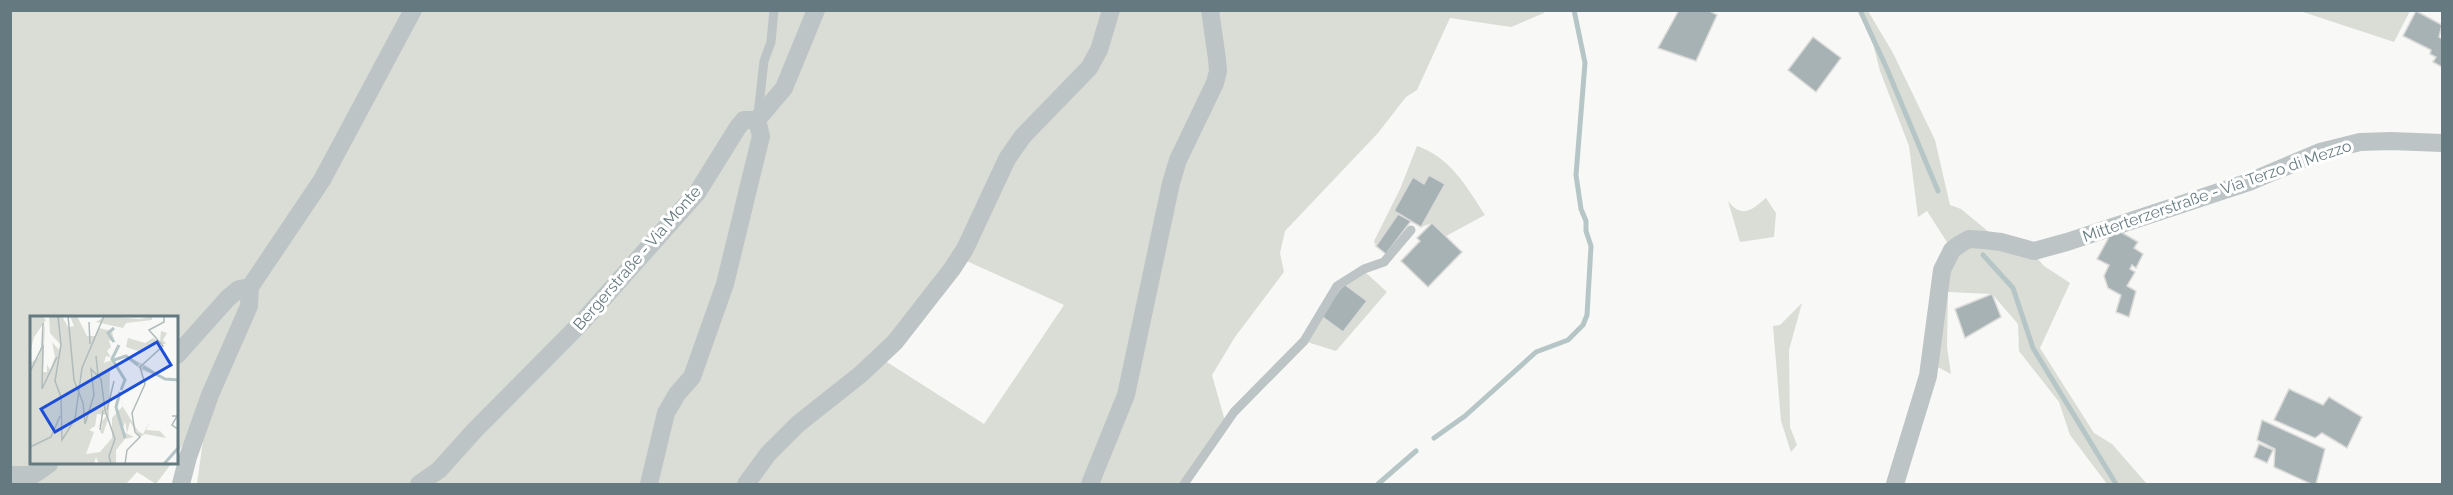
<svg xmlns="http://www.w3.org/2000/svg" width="2453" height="495" viewBox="0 0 2453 495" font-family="Raleway,sans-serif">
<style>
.green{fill:#daddd5;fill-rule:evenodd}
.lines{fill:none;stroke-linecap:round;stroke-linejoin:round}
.stream{stroke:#b6c6c7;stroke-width:5}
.building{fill:#a7b2b5;stroke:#dadad8;stroke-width:1.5}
.lane{stroke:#bdc4c6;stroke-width:9}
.street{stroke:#bdc4c6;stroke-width:18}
.labels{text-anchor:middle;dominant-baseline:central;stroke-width:6;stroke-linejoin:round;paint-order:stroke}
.street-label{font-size:16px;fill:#657a80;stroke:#fff}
.inset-river{fill:none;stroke:#b6c6c7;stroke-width:3}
.inset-road{fill:none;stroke:#b0bbbc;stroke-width:1.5}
.view{fill:#1d4ed8;fill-opacity:0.15;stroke:#1d4ed8;stroke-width:3}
.inset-edge{fill:none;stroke:#657a80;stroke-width:3}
</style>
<rect width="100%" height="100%" fill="#f8f8f6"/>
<path class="green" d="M1543,10L1544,13L1511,27L1450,18L1417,90L1406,97L1378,133L1285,231L1280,253L1284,272L1235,337L1212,375L1225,421L1181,484H197L204,433L194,427L177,454V318H32V464H171L156,484L137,472L126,484H11L10,11ZM960,258L1064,305L984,424L879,357Z
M1858,11H1868L1893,53L1935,140L1950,205L1961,209L2001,242L2037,258L2044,266L2070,283L2040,348L2094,433L2112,444L2147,484H2107L2070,435L2059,402L2019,351L2018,324L1992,294L1948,292L1947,347L1951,374L1930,363L1952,250L1927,211L1918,217L1909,146L1880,71L1872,40Z
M2300,11L2410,10V11L2394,42Z
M1417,146C1450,157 1467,187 1485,215L1446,236L1432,223L1421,227L1445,184L1429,175L1424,184L1413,178L1394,211L1398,214L1376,246L1374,241L1400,189Z
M1766,198L1776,213L1774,237L1740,242L1728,201C1742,219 1752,210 1766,198Z
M1364,271L1387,292L1336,351L1307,342L1334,294Z
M1802,303L1789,350L1790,427L1797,445L1791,452L1781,421L1773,326L1780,325Z"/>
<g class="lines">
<path class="stream" d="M1860,10L1887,69L1938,191
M1983,255L2013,288L2033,348L2116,484
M1434,438L1465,416L1536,352L1568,340L1583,325L1587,315L1591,246L1586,231V221L1581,209L1576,175L1585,63L1574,10
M1378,484L1416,451"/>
</g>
<path class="building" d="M1679,10H1708L1717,15L1696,61L1658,48Z
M2416,11L2442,25L2439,37L2442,39V67L2433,62L2436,57L2430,54L2431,50L2403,36Z
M1813,37L1841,58L1816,92L1788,70Z
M1429,175L1445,184L1421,227L1394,211L1413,177L1424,184Z
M1398,214L1411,221L1386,254L1376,246Z
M1432,223L1462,252L1428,287L1401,261L1420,241L1417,238Z
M2114,228L2138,242L2134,248L2143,254L2136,268L2132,265L2130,269L2135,272L2127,286L2136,291L2129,317L2116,312L2121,295L2108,288L2104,276L2109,265L2097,259Z
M1344,284L1367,301L1343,332L1320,315Z
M1992,294L2001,317L1965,338L1955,309Z
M2289,389L2323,405L2329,397L2362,417L2347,448L2322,433L2315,438L2274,420Z
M2262,420L2325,449L2316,484H2311L2274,467L2275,449L2257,440Z
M2259,444L2273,450L2267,463L2254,457Z"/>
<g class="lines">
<path class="lane" d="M758,114L764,61L771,42L774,10
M1184,484L1234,412L1304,341L1337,286L1364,269L1384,262L1411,230"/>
<path class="street" d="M757,120L784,88L816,10
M177,355L228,298L239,289L250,287
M10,475H33L49,464
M181,484L188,457L210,395L249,306L250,287L322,180L413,10
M419,484L439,470L475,430L583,321L697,193L738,127L744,120H757
M649,484L666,413L677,394L692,377L725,284L761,136L757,120
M746,484L768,454L798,424L861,374L895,342L952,269L965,249L1007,159L1023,136L1089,68L1099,50L1111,10
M1090,484L1126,395L1171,183L1178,160L1215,83L1218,71L1217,59L1210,10
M1895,484L1928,376L1942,270L1952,250L1960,244L1969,239L1984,240L2001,242L2034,251L2067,242L2249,182L2320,152L2360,142L2391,141L2442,143"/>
</g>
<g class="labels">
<g class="street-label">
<text transform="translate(2217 191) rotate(-19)">Mitterterzerstraße - Via Terzo di Mezzo</text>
<text transform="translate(637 258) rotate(-49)">Bergerstraße - Via Monte</text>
</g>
</g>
<g transform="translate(30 316)">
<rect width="148" height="148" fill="#f8f8f6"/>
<path d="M0,0H12L16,4L4,21L0,37ZM19,0H32L38,11L44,10L40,0H47L57,20H66L69,12L82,15L84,25L89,27L79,24L81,31L77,35L81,41L76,40L74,47L90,41V38V41L96,40L117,50L133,62L148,63L141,65L111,54L96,40L86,44L80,54L79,100L73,118L70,116L73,107L67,112L77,99L67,98L65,110L59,114L64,116L56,138L70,136L82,122V102L93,90L90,77L93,91L108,115L113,118L120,105L116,114L130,115L136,122L115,118L110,121L100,106L97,117L95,106L92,115L104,121L95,123L86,134V148H69L66,141L64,148H0V47L9,41L15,7L13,56H17V48L20,54L25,41L22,26L29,34L30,28L20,17ZM76,0L110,3L122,0V4L96,7L93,12L66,6ZM131,15L137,17L133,24L136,28H126L108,35L96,31L98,22L115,27L123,22L130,26Z" fill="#daddd5"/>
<path class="inset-river" d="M84,26L78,17L84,12M89,29L82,43L95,64L91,74M84,44L96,40L108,49M113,51L135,63L149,64M90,76L86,91L95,122M134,148L149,131"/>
<path class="inset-road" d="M28,0L31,29L25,65L31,81L32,124L45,103L52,52L74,0M38,0L44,64L53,87L55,108L64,79L61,53L71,63L75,94L85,123L79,140L81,148M59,6L60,28M12,29L13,7M66,40L68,59M0,56L13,29L12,73L27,41M77,94L84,65M142,100H147L142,109L149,114M70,114L73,94M0,131L21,121L30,100M95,148L97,134L110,121L105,116L102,97L115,68L110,51L133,30L119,14L134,6V0"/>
<path class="view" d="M127,26L141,49L25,116L11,93Z"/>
<rect width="148" height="148" class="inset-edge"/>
</g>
<rect width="2453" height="495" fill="none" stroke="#657a80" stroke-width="24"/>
</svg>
